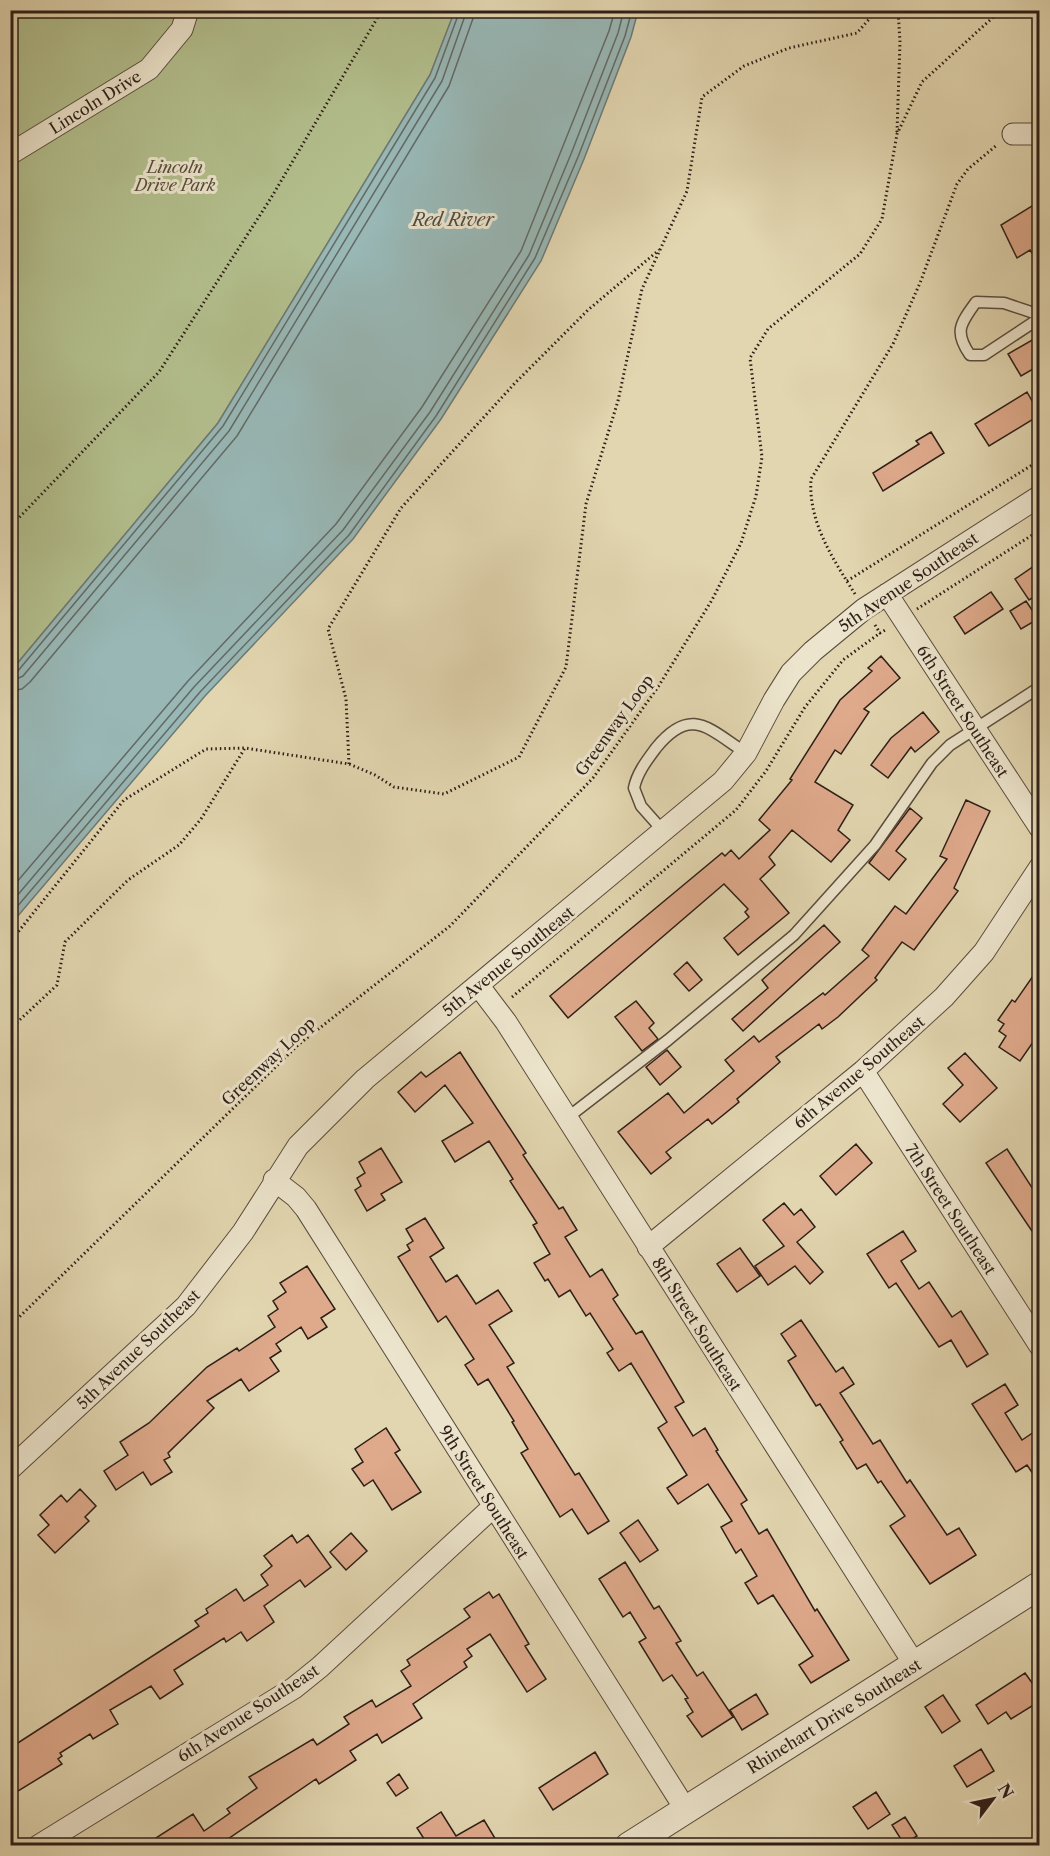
<svg xmlns="http://www.w3.org/2000/svg" width="1050" height="1856" viewBox="0 0 1050 1856" font-family="'Libre Caslon Text',serif">
<style>
.green{fill:#b2be8c;stroke:#706e52;stroke-width:1.5}
.water{fill:#98b7b5;stroke:#6d7a76;stroke-width:1.5}
.lines{fill:none;stroke-linecap:round;stroke-linejoin:round}
.shore{stroke:#626a66;stroke-width:1.5}
.building{fill:#dfaa8c;stroke:#2d1e17;stroke-width:1.5}
.service-casing{stroke:#5a4c3d;stroke-width:13}
.minor-casing{stroke:#5a4c3d;stroke-width:23}
.tertiary-casing{stroke:#5a4c3d;stroke-width:29}
.path{stroke:#2d1e17;stroke-width:3;stroke-dasharray:1.5 3;stroke-linecap:butt}
.service{stroke:#ece4cc;stroke-width:10}
.minor{stroke:#ece4cc;stroke-width:21}
.tertiary{stroke:#ece4cc;stroke-width:27}
.labels{text-anchor:middle;dominant-baseline:central;stroke-width:6;stroke-linejoin:round;paint-order:stroke}
.street-label{font-size:16px;fill:#2d1e17;stroke:#ece4cc}
.park-label{font-size:16px;font-style:italic;fill:#554e3a;stroke:#ece4cc}
.water-label{font-size:18px;font-style:italic;fill:#4d4c46;stroke:#ece4cc}
</style>
<rect width="100%" height="100%" fill="#e2d6b0"/>
<filter id="stains"><feTurbulence type="fractalNoise" baseFrequency=".00333" numOctaves="4"/><feColorMatrix values="0 0 0 0 .2 0 0 0 0 .09 0 0 0 0 .02 0 0 0 .5 -.17"/></filter>
<radialGradient id="worn" r=".72"><stop offset=".6" stop-color="#630" stop-opacity="0"/><stop offset="1" stop-color="#630" stop-opacity=".3"/></radialGradient>
<path class="green" d="M11,11H455L430,75L218,423L11,671Z"/>
<path class="water" d="M455,10L638,11L631,37L584,159L541,261L441,419L353,539L205,696L11,924V671L218,423L430,75Z"/>
<g class="lines">
<path class="shore" d="M10,674L17,672L223,426L435,78L460,10
M10,682L23,676L229,431L442,81L467,10
M10,691L22,689L30,682L237,436L449,86L476,10
M10,890L188,681L336,524L422,407L521,251L609,31L615,10
M10,904L194,687L343,530L430,412L529,255L571,154L618,33L624,10
M10,915L200,692L349,535L436,416L535,258L578,157L625,36L632,10"/>
</g>
<path class="building" d="M1040,201V265L1030,250L1017,258L1001,225Z
M1034,339L1040,347V365L1021,376L1008,354Z
M1027,392L1040,415L989,446L975,424Z
M931,432L944,453L883,491L873,473L919,444L916,441Z
M1040,562V593L1029,600L1015,579Z
M991,592L1003,609L965,634L954,617Z
M1026,601L1038,619L1021,629L1010,611Z
M881,656L900,678L864,709L869,712L841,754L835,750L815,782L853,805L838,830L850,840L831,862L792,830L769,857L775,865L760,879L789,913L738,955L724,938L749,917L745,912L748,909L724,884L568,1018L550,996L722,853L725,856L731,850L739,859L770,830L759,820L792,780L790,779L840,700L872,671L868,668Z
M923,712L939,732L915,752L911,747L888,778L871,765L891,738Z
M966,800L990,811L954,888L958,891L914,950L902,942L875,978L877,980L838,1017L822,1029L819,1024L776,1057L780,1062L737,1099L739,1102L712,1124L708,1119L666,1152L671,1158L651,1174L618,1132L668,1093L684,1113L734,1071L725,1060L754,1036L759,1042L823,993L825,995L869,956L862,950L895,906L906,914L947,859L940,856Z
M910,808L922,818L896,851L906,859L889,880L869,863Z
M824,925L840,942L743,1031L732,1019L768,988L762,980Z
M687,962L702,980L689,991L674,974Z
M1040,966V1032L1020,1061L999,1047L1006,1036L999,1031L1004,1024L998,1020L1012,1000L1015,1002Z
M636,1001L654,1023L649,1028L658,1039L642,1051L615,1017Z
M667,1050L681,1067L660,1085L646,1067Z
M460,1052L526,1153L523,1155L559,1209L563,1207L577,1230L565,1237L590,1277L602,1269L618,1295L613,1299L636,1334L642,1331L684,1402L675,1407L693,1436L705,1428L718,1450L716,1451L747,1500L741,1504L759,1534L767,1529L815,1611L817,1609L849,1660L811,1683L799,1665L813,1656L773,1595L758,1604L745,1583L757,1576L741,1549L736,1553L721,1527L732,1521L708,1484L678,1504L667,1488L687,1475L658,1428L667,1422L631,1363L619,1371L607,1353L613,1349L590,1313L586,1316L570,1290L559,1297L548,1279L545,1281L534,1263L550,1254L533,1225L537,1223L510,1181L513,1179L489,1141L455,1162L442,1141L473,1123L445,1085L415,1112L398,1092L421,1072L426,1077Z
M965,1053L997,1088L960,1122L943,1104L963,1085L948,1068Z
M856,1144L872,1163L836,1195L820,1176Z
M381,1148L402,1182L381,1194L385,1200L367,1211L355,1190L361,1186L357,1178L365,1173L359,1162Z
M1007,1149L1040,1200V1243L986,1163Z
M784,1203L794,1215L801,1209L815,1227L797,1242L823,1272L810,1284L795,1266L768,1285L755,1266L784,1246L763,1220Z
M425,1218L444,1248L430,1257L446,1282L457,1275L476,1304L498,1290L512,1311L489,1325L514,1363L507,1367L575,1475L579,1473L609,1521L588,1534L572,1509L560,1517L521,1453L528,1449L512,1422L514,1421L488,1379L478,1385L465,1365L474,1359L446,1316L438,1322L398,1257L410,1250L407,1245L413,1241L406,1229Z
M903,1231L916,1251L901,1261L919,1289L929,1282L952,1317L961,1311L988,1354L967,1367L951,1340L939,1347L896,1283L889,1288L867,1254Z
M740,1248L760,1276L737,1292L717,1264Z
M307,1266L335,1309L321,1318L327,1327L308,1339L301,1327L276,1344L281,1351L270,1358L279,1371L249,1391L241,1379L207,1401L214,1408L168,1453L170,1457L164,1460L172,1472L151,1485L143,1472L116,1490L104,1471L128,1455L120,1442L149,1423L207,1367L237,1348L239,1351L275,1327L268,1316L278,1309L273,1301L286,1292L280,1283Z
M801,1320L836,1372L843,1367L854,1384L840,1393L873,1444L880,1440L907,1483L910,1480L947,1535L959,1528L976,1555L930,1584L890,1526L905,1516L881,1481L878,1483L866,1464L857,1469L840,1442L843,1440L820,1404L816,1406L788,1361L796,1356L781,1334Z
M1005,1384L1018,1405L1005,1413L1022,1440L1034,1432L1040,1441V1484L1027,1465L1016,1472L972,1404Z
M386,1428L400,1450L395,1453L421,1492L392,1510L373,1480L364,1486L352,1469L363,1462L355,1449Z
M80,1489L96,1506L85,1517L89,1521L55,1553L38,1535L49,1525L40,1515L61,1495L67,1502Z
M638,1520L658,1550L640,1562L620,1533Z
M351,1533L367,1551L346,1570L330,1552Z
M292,1535L297,1543L308,1535L331,1567L305,1587L300,1580L264,1606L274,1622L247,1641L241,1632L226,1642L224,1638L174,1670L183,1684L160,1699L151,1686L110,1710L118,1724L93,1739L90,1734L60,1753L62,1756L58,1759L62,1764L10,1796V1748L199,1626L195,1621L208,1613L206,1609L236,1589L244,1601L268,1585L261,1575L272,1566L264,1556Z
M625,1562L654,1609L659,1606L681,1641L676,1643L697,1676L703,1672L733,1717L702,1737L687,1716L693,1712L685,1699L688,1698L672,1675L663,1681L639,1642L646,1638L630,1612L623,1617L599,1579Z
M489,1592L493,1598L499,1594L529,1644L525,1646L546,1679L527,1692L490,1634L467,1649L472,1656L464,1662L467,1667L413,1704L422,1718L382,1743L377,1734L350,1751L356,1760L319,1784L316,1779L228,1839L232,1845H145L193,1814L204,1831L230,1813L227,1809L257,1788L249,1777L313,1739L317,1745L349,1724L344,1717L372,1700L376,1707L411,1686L401,1671L410,1665L407,1660L470,1617L464,1609Z
M1025,1673L1040,1694V1701L1011,1719L1006,1712L988,1724L976,1705Z
M756,1694L768,1714L742,1730L730,1710Z
M943,1695L960,1721L942,1733L925,1707Z
M981,1749L994,1771L967,1787L954,1766Z
M595,1752L608,1774L553,1810L539,1788Z
M399,1774L408,1788L396,1796L387,1783Z
M876,1792L890,1814L868,1829L853,1807Z
M441,1812L456,1836L484,1820L496,1840L487,1845H428L417,1828Z
M905,1817L917,1836L904,1844L892,1825Z"/>
<g class="lines">
<g class="service-casing">
<path id="service" d="M1040,315L1004,303L976,302C960,324 954,332 970,355H984L1040,318
M664,832L641,806L634,788C637,773 647,760 656,748C691,705 709,729 746,753
M567,1118L668,1040L794,935L875,845L932,763L950,745L1040,687"/>
</g>
<g class="minor-casing">
<path id="minor" d="M1013,134H1040
M10,154L149,69L182,29L188,10
M887,594L1040,828
M478,985L506,1022L915,1665
M863,1071L1040,1346
M274,1180L296,1197L306,1209L686,1810
M648,1247L863,1071L944,997L984,952L1040,867
M10,1469L186,1306L243,1232L298,1146L365,1079L723,781L746,753L774,700L791,673L813,651L864,609L1040,496
M38,1846L294,1688L320,1667L493,1507"/>
</g>
<g class="tertiary-casing">
<path id="tertiary" d="M629,1846L1040,1585"/>
</g>
<path class="path" d="M897,132L900,42L898,10
M10,527L159,372L271,198L382,10
M847,581L1040,460
M855,594C833,559 808,522 811,479L893,344L920,283L957,184L968,169L997,145
M917,609L1040,530
M875,625L880,633L887,629
M349,764L346,699L328,629L401,508L515,383L588,310L659,250
M10,942L124,800L206,749L245,748
M512,997L736,810L766,771L805,707L843,660L880,633
M10,1029L57,985L65,942L128,880L179,845L201,819L245,748L349,764L375,775L394,787L444,794L519,757L566,667L586,504L618,401L642,289L687,191L702,97L744,66L789,48L857,33L877,10
M10,1326L298,1045L450,926L593,778L658,687L712,600L741,543L756,496L762,457L750,358L768,329L860,254L882,219L897,134L922,82L1001,10"/>
<use href="#service" class="service"/>
<use href="#minor" class="minor"/>
<use href="#tertiary" class="tertiary"/>
</g>
<g class="labels">
<g class="street-label">
<text transform="translate(95 102) rotate(-32)">Lincoln Drive</text>
<text transform="translate(908 582) rotate(-34)">5th Avenue Southeast</text>
<text transform="translate(963 711) rotate(57)">6th Street Southeast</text>
<text transform="translate(614 725) rotate(-54)">Greenway Loop</text>
<text transform="translate(508 961) rotate(-39)">5th Avenue Southeast</text>
<text transform="translate(268 1061) rotate(-43)">Greenway Loop</text>
<text transform="translate(859 1072) rotate(-40)">6th Avenue Southeast</text>
<text transform="translate(951 1209) rotate(57)">7th Street Southeast</text>
<text transform="translate(697 1324) rotate(58)">8th Street Southeast</text>
<text transform="translate(138 1349) rotate(-44)">5th Avenue Southeast</text>
<text transform="translate(484 1492) rotate(58)">9th Street Southeast</text>
<text transform="translate(248 1713) rotate(-33)">6th Avenue Southeast</text>
<text transform="translate(834 1716) rotate(-32)">Rhinehart Drive Southeast</text>
</g>
<g class="park-label">
<text x="175" y="167">Lincoln<tspan x="175" dy="18">Drive Park</tspan></text>
</g>
<g class="water-label">
<text x="453" y="220">Red River</text>
</g>
</g>
<rect width="1050" height="1856" fill="none" stroke="#e2d6b0" stroke-width="36"/>
<rect x="12" y="12" width="1026" height="1832" fill="none" stroke="#2d1e17" stroke-width="3"/>
<rect x="18" y="18" width="1014" height="1820" fill="none" stroke="#2d1e17" stroke-width="1.5"/>
<g transform="translate(993 1799) rotate(58)" stroke="#ece4cc" stroke-width="4.5" paint-order="stroke">
<path d="M0-4.5L10 22L0 15L-10 22Z" fill="#2d1e17"/>
<text y="-9" font-size="16" font-weight="bold" text-anchor="middle" fill="#2d1e17">N</text>
</g>
<rect width="100%" height="100%" filter="url(#stains)"/>
<rect width="100%" height="100%" fill="url(#worn)"/>
</svg>
